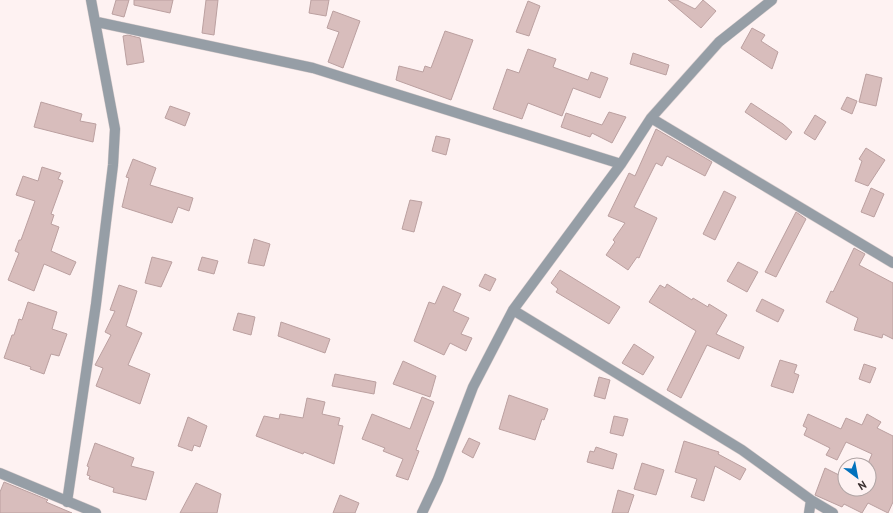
<svg xmlns="http://www.w3.org/2000/svg" width="893" height="513" viewBox="0 0 893 513" font-family="'PT Sans',sans-serif">
<style>
.building{fill:#d8bdbc;stroke:#bba0a0}
.lines{fill:none;stroke-linecap:round;stroke-linejoin:round}
.minor-casing{stroke:#dbcfcf;stroke-width:11}
.minor{stroke:#969ea6;stroke-width:10}
</style>
<rect width="100%" height="100%" fill="#fef2f2"/>
<path class="building" d="M116,0H129L124,17L112,14Z
M134,0H173L170,13L134,5Z
M206,0H218L214,35L202,33Z
M311,0H329L326,16L309,13Z
M668,0H677L695,9L703,0L716,11L701,28Z
M528,1L540,6L529,36L516,32Z
M333,11L360,21L343,68L328,62L339,32L327,28Z
M752,28L765,35L761,41L778,52L772,69L741,48Z
M445,31L473,40L451,100L396,80L399,66L423,72L425,66L431,68Z
M128,35L140,38L144,62L127,65L123,36Z
M528,49L556,59L553,67L588,80L591,72L608,78L600,98L573,88L562,116L528,103L522,119L493,109L507,69L519,73Z
M633,53L669,65L666,75L630,64Z
M866,74L882,78L876,106L859,102Z
M847,97L857,101L852,114L841,109Z
M41,102L82,114L80,121L96,124L93,142L34,127Z
M751,103L783,124L792,132L786,140L745,112Z
M170,106L190,113L185,126L165,118Z
M609,112L626,117L612,143L592,133L590,137L561,127L566,113L602,125Z
M815,115L826,122L815,140L804,133Z
M656,129L712,162L705,176L667,156L662,166L656,163L634,207L657,218L639,258L637,257L628,270L606,255L615,242L613,240L625,223L608,216L629,173L635,176Z
M436,136L450,139L446,155L432,151Z
M866,148L885,160L868,186L855,181L862,161L859,159Z
M133,159L156,168L150,185L193,198L189,211L178,207L172,223L122,207L129,178L126,177Z
M42,167L61,173L58,179L63,181L51,214L54,215L51,224L59,227L51,251L76,262L70,275L44,264L34,291L8,280L19,253L15,251L19,240H21L35,201L16,195L23,176L38,181Z
M871,188L884,194L874,217L861,212Z
M724,191L736,197L715,240L703,234Z
M410,200L422,202L414,232L402,229Z
M796,212L806,219L776,277L765,272Z
M254,239L270,244L264,266L248,263Z
M854,248L865,254L859,265L893,283V339L883,334L882,338L854,330L858,318L826,302L831,291L833,292Z
M152,257L172,262L161,287L145,283Z
M202,257L218,261L214,274L198,270Z
M738,262L758,272L747,292L727,281Z
M560,270L620,307L609,324L556,292L558,289L551,283Z
M485,274L496,279L490,291L479,286Z
M667,284L692,300L693,298L708,307L709,304L727,315L716,334L744,347L739,359L707,345L681,398L667,390L696,331L649,302L660,285L665,288Z
M119,285L137,291L126,326L142,333L128,365L150,374L140,404L96,386L103,368L95,365L111,335L105,332L115,311L110,310Z
M443,286L461,294L453,311L469,318L461,334L472,338L466,351L450,343L444,355L414,341L429,302L435,304Z
M762,299L784,310L778,322L756,311Z
M28,302L57,312L52,329L67,334L59,356L51,354L44,374L30,369L31,367L4,358L12,335H14L19,319L22,320Z
M238,313L255,317L251,335L233,330Z
M281,322L330,339L325,353L278,336Z
M634,344L654,357L643,375L622,363Z
M780,360L797,365L794,373L799,375L793,393L771,386Z
M403,361L436,376L430,397L393,384Z
M864,364L876,368L870,383L859,379Z
M335,374L376,382L374,394L332,386Z
M599,377L610,380L605,399L594,396Z
M509,395L548,409L544,420L542,419L535,440L499,429Z
M422,397L434,402L416,450L419,451L408,480L396,476L403,459L383,451L385,448L362,439L372,414L410,429Z
M307,398L325,402L322,414L340,418L338,425L343,426L334,464L304,452L303,454L256,436L264,416L279,419L280,414L303,418Z
M808,414L841,429L846,418L862,425L867,414L881,422L877,428L893,436V502L888,513L868,503L862,513L844,504L842,507L815,495L825,468L845,478V489H869V461L872,454L846,442L837,460L826,455L830,448L804,435L807,428L803,426Z
M614,416L628,419L623,436L610,433Z
M188,417L207,426L200,447L194,445L192,451L178,446Z
M469,438L480,443L473,458L462,452Z
M684,441L719,452L718,454L746,469L740,480L715,466L704,501L691,497L697,479L675,472Z
M95,443L134,458L131,466L154,472L146,500L113,492L114,488L89,479L90,476L87,475L89,467L87,466Z
M596,447L617,454L613,469L587,462L590,451L594,452Z
M642,463L664,470L656,495L634,489Z
M4,482L48,500L46,502L72,513H0V492Z
M196,483L221,494L217,513H180Z
M618,490L634,495L628,513H612Z
M340,495L359,503L355,513H333Z"/>
<g class="lines">
<g class="minor-casing">
<path id="minor" d="M97,22L313,68L621,164
M651,118L893,263
M513,310L742,450L811,500L833,513
M0,473L96,513
M67,502L96,304L113,165L115,129L91,0
M422,513L438,479L473,387L513,310L621,164L651,118L719,42L772,0
M809,513L811,500"/>
</g>
<use href="#minor" class="minor"/>
</g>
<g transform="translate(857 477) rotate(148)"><circle r="19" fill="#fef2f2" stroke="#afa4a4"/>
<path d="M0-3L7 15L0 10L-7 15Z" fill="#0272bd"/>
<text y="-6" font-size="11" font-weight="bold" text-anchor="middle" fill="#392e2e">N</text>
</g>
</svg>
